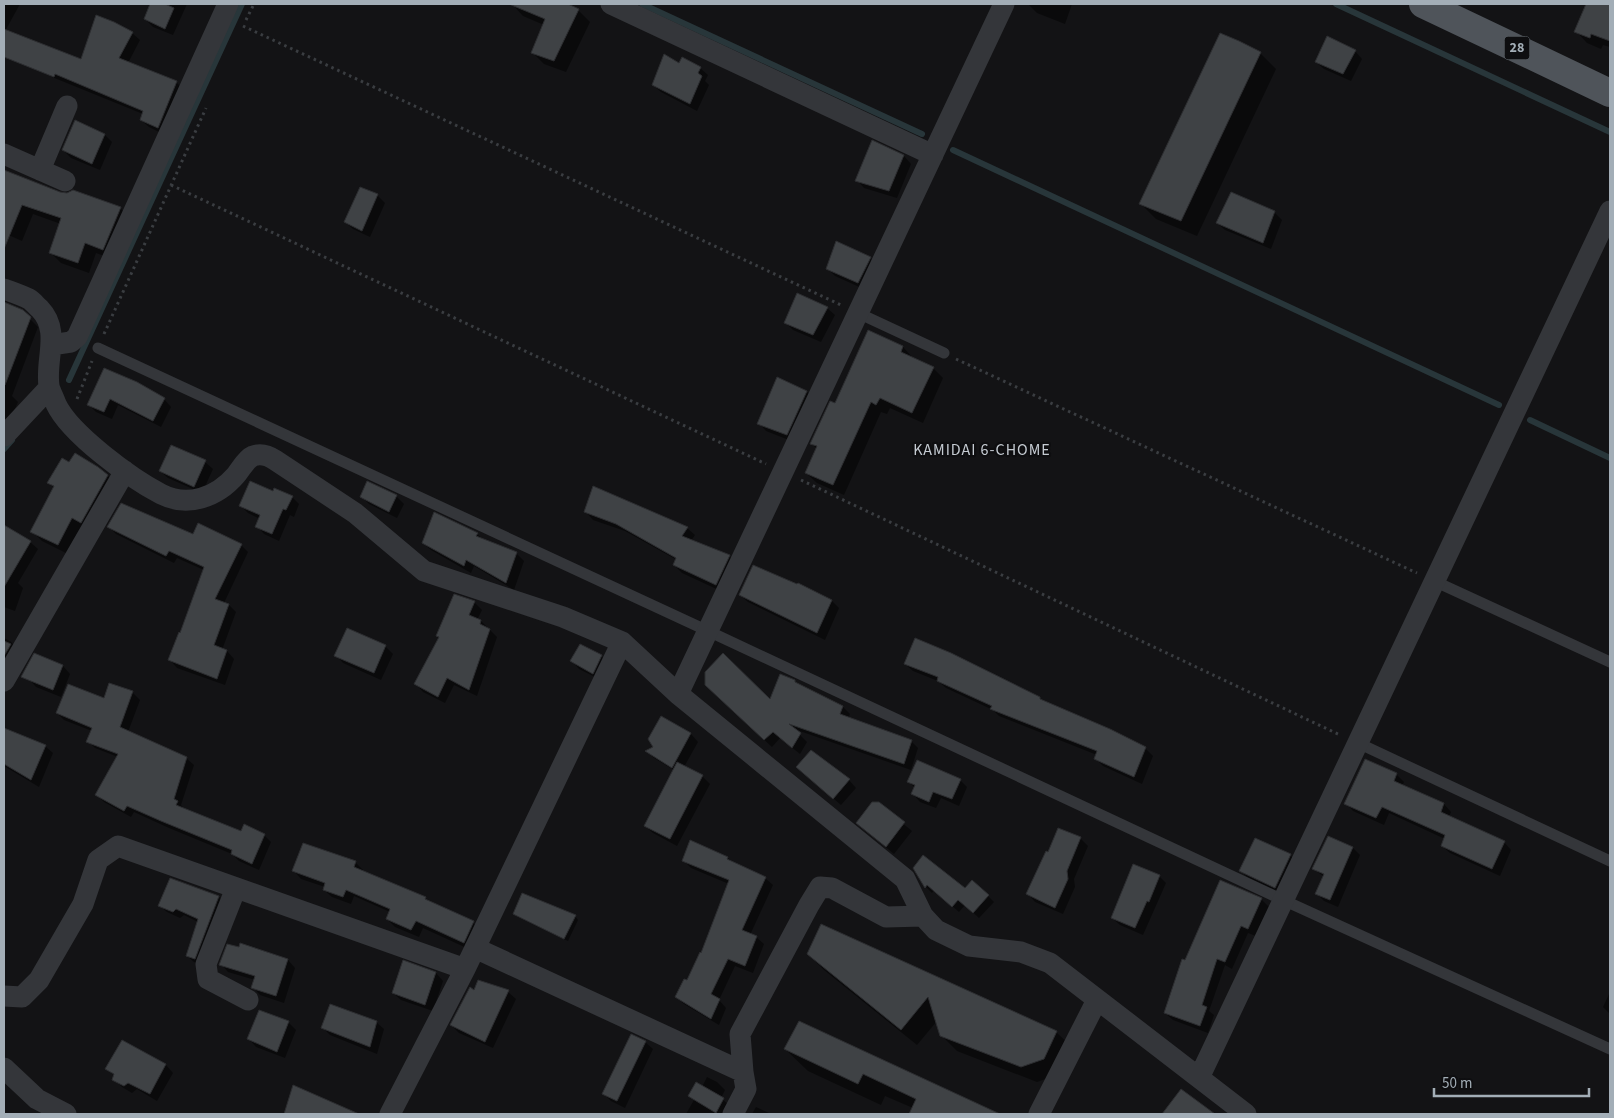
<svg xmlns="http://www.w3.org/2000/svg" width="1614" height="1118" viewBox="0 0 1614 1118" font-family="'Source Sans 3',sans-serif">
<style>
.shadow{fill:#0007}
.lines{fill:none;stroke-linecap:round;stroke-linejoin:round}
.stream{stroke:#28363a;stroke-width:6}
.building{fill:#3f4245;stroke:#2d2e31}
.path{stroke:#3a3d41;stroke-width:3;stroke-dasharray:2.5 4;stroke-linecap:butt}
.service{stroke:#34363a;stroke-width:11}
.minor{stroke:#34363a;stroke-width:21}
.primary{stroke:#4f545a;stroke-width:28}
.labels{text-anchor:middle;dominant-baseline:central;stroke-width:4.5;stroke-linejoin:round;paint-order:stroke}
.shield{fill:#0e0e10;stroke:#767e85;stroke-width:1}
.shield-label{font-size:14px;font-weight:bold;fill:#a3aeb7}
.neighbourhood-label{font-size:16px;letter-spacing:1px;fill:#c5cbd2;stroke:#0e0e10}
</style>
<rect width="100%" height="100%" fill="#131315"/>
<path class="shadow" d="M4,4H20L4,33Z
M146,4H187L173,35L153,27L145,19L151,6Z
M512,4H565L578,10L590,22L566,72L544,64L532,52L544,25L523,16Z
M1030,4H1072L1065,24L1037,13L1029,5Z
M1587,4H1610V47L1603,45L1601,49L1587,43L1576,31Z
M132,33L140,40L128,63L176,82L184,90L165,135L149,127L141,120L143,114L52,77L45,69L82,60Z
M1239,42L1260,53L1276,69L1197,236L1156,219L1141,204Z
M1355,51L1362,59L1351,81L1324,69L1316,62Z
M680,65L700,68L708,75L705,81L709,85L697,111L661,92L653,85Z
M75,122L105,135L112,142L100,170L71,158L63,150Z
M873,142L904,156L911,164L897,198L864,188L857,180Z
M4,171L60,194L67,195L73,192L121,209L131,219L113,259L96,253L89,273L61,263L50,252L61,224L33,214L22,241L4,233Z
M377,195L385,203L370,237L353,229L345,222Z
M1274,212L1282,220L1271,249L1225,230L1217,223Z
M870,258L878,265L866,290L835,276L827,268Z
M4,304L22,311L38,327L12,396L18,402L4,433Z
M827,308L835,315L821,342L793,330L786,323Z
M869,332L903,347L913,358L933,368L943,378L923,423L890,408L887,414L881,412L844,495L817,483L806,473L817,449L812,444L835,404Z
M105,369L164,399L171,407L161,427L118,405L112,419L96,412L89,405Z
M777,379L807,392L814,399L794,442L766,431L759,423Z
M205,462L213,469L202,493L168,478L160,471Z
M70,464L108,476L118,486L68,554L42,541L32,531L54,488L49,482Z
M274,493L292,497L299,504L294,517L290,515L279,541L264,534L257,526L260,519L248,513L240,505Z
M361,496H396L404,504L397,518L369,504Z
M586,512L687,528L695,535L691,541L729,556L736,564L723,592L682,573L674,565L677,560L625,531L593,520Z
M4,526L30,542L38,549L18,583L23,588L15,611L4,607Z
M109,527L193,535L241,545L248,552L224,603L229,605L236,612L222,650L227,651L234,659L225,685L177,668L170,660L181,634L204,570L177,558L174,563L116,534Z
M477,534L484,540L517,554L524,561L514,590L474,566L471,573L431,550L423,543Z
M740,595L832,601L839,608L825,640L748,602Z
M474,602L482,610L477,620L481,621L497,637L477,696L454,685L445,703L423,692L416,684L440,638L438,636Z
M4,638L10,641L18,649L4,662Z
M385,646L393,654L381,680L343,663L336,655Z
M601,656L609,664L601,680L579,669L572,661Z
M905,664L1040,698L1043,702L1109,731L1145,748L1153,756L1142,784L1103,766L1095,758L1097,755L999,716L993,710L946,688L938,681L913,671Z
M63,666L70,674L61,697L36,687L29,679Z
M797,684L843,707L850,714L848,718L911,741L918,748L911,770L794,729L807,742L800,754L780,738L772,747L711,690L771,701Z
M132,692L140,700L128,732L186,758L194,765L181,805L184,809L242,832L264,835L271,842L259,870L239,861L232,854L169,828L134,812L131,817L104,802L97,795L118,757L95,748L88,741L92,731L64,720L57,713Z
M661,718L691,734L698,742L684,767L702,776L710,784L677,846L653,833L645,826L674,770L654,758L647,751L655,747Z
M4,729L45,746L53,753L39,787L4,766Z
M1396,774L1404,782L1402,786L1444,804L1451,812L1449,817L1504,842L1511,850L1500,876L1450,853L1442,846L1445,839L1389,813L1384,825L1353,811L1346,803Z
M806,775L849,780L856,788L841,805Z
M960,780L967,787L959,806L941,798L936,808L920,802L913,794L915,788L909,782Z
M878,803L912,831L894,854L865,830Z
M1058,829L1080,838L1088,846L1074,879L1075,887L1063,914L1035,902L1028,894L1048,853Z
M1328,837L1353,848L1360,855L1338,907L1324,901L1316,893L1324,877L1314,869Z
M1256,840L1290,855L1298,863L1283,895L1248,878L1241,871Z
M728,858L732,862L765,878L773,885L750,935L756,937L764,944L753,973L735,966L719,1000L726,1008L719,1025L684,1004L676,997L688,982L701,954L729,884L691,868L683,860Z
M355,862L363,870V871L425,898L430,903L473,923L481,930L471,950L423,928L419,937L395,927L387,919L390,912L354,896L351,904L332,897L324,890L325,887L301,879L294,871Z
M914,868L965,890L988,896L994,902L979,918L965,905L959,912L934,890L932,893L926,887Z
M1159,876L1166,883L1143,935L1120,925L1112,918Z
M171,879L219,897L225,904L201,965L194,962L187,956L198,922L184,915L180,918L167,912L160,906Z
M1261,899L1269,907L1256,936L1248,933L1232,969L1225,965L1209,1011L1214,1015L1208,1033L1173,1020L1165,1013L1186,962Z
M514,914L575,916L578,920L568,941L518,917Z
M808,954L1056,1032L1072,1047L1060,1074L1037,1082L957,1051L941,1035L937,1021L917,1045L824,970Z
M288,960L295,968L284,1003L260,995L253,987L255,980L228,972L221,964Z
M436,973L443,981L433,1011L401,1000L393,993Z
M475,991L508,992L516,999L493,1048L459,1033L451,1025Z
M1610,992V1014L1603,1007Z
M288,1022L296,1030L285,1058L256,1047L249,1039Z
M376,1022L384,1029L377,1054L330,1035L322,1027Z
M799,1022L997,1114H910L913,1108L885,1096L881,1105L808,1071L785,1049Z
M122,1041L166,1065L173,1073L157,1101L137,1089L132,1093L122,1087L114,1079L115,1076L107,1069Z
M645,1042L653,1049L625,1108L611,1101L604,1094Z
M707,1077L717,1082L725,1090L721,1098L731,1107L727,1114H686L694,1100L690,1096L702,1087Z
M756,1107L771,1114H752Z
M286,1112H341L339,1114H288Z"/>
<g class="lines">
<path class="stream" d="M642,4L922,134
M1336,4L1610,132
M953,150L1499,405
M69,380L242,4
M1530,420L1610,458
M4,449L12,440"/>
</g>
<path class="building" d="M150,4H165L174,8L165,29L144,19Z
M509,4H568L579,9L554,61L531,53L545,19Z
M1586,4H1610V41L1591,34L1590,38L1574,32Z
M96,15L114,22L133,32L119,58L177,81L158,128L140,120L143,111L55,74L54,77L4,57V29L81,59Z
M1220,33L1239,41L1261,52L1181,221L1139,204Z
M1327,36L1356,50L1343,74L1315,62Z
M664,54L679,63L682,57L701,67L698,73L702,76L690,104L652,85Z
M75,120L105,134L92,164L62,150Z
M872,140L904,155L889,191L855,181Z
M4,170L60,192L67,193L73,190L121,207L103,250L85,243L78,263L49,253L61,218L22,205L4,249Z
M360,187L378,194L362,231L344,222Z
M1231,192L1275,211L1263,243L1216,223Z
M836,241L871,257L858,283L826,269Z
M797,293L828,307L813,335L784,323Z
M4,302L23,310L31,317L5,385H4Z
M868,330L903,346L901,352L934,367L912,413L880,398L876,405L871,402L833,485L805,473L817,446L810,444L830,401L835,403Z
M104,368L137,382L165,398L153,421L110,399L104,412L87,405Z
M777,377L807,391L787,435L757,424Z
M171,445L206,460L194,487L159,471Z
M75,453L98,467L108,475L81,523L72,518L58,545L30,532L54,486L47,483L62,458L69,462Z
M250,481L273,491L274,488L293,496L286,510L283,509L272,534L255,527L260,515L239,506Z
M367,481L397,495L389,512L360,497Z
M593,486L688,527L682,536L730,555L716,585L673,565L676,558L616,524L584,512Z
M121,503L193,534L198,523L242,544L215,599L229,604L214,645L227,650L217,679L168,660L179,632L180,633L204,567L169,551L166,556L107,527Z
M434,512L478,533L476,536L517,552L506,583L466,560L464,566L422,543Z
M4,525L31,541L4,587Z
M753,565L797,584L798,583L832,600L817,633L739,595Z
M454,594L475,601L469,615L481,620L480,624L490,629L469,690L447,678L438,697L414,684L439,637L436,636Z
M347,628L386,645L374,673L334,656Z
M915,638L951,653L1040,697V699L1110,729L1146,747L1134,777L1094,759L1097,751L990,709L992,706L937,681L938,677L904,664Z
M4,641L11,644L4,656Z
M580,644L602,655L593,674L570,661Z
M34,653L63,665L53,690L21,677Z
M723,653L770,699L780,674L795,680V682L843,706L840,714L912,740L904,764L789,724L801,733L792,748L773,732L764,740L705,685V672Z
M109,683L133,691L120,727L187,757L174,799L178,801L176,805L241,831L244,824L265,834L252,864L231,854L232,850L161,821L127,806L124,811L95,795L118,754L86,742L92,728L56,713L68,684L104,698Z
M661,716L691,733L672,768L645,751L653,747L648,739Z
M4,728L46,745L31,780L4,764Z
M811,750L850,779L833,799L796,767Z
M1365,759L1397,773L1394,781L1444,803L1441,812L1505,841L1492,869L1441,846L1445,835L1382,807L1376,818L1344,804Z
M917,760L961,779L952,799L933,792L929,802L911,794L915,785L907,782Z
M677,762L703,775L670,839L644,826Z
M872,802H879L905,822L886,847L856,823Z
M1058,828L1081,837L1067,871L1068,879L1055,908L1026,894L1046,851L1048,852Z
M1328,836L1353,847L1330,900L1315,894L1324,874L1312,869Z
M1255,838L1291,854L1275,888L1239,871Z
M690,840L728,857L727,859L766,877L742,930L757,936L745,966L728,959L711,994L720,999L711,1019L675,997L684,979L687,980L700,952L701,953L729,880L682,861Z
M303,843L356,861L354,867L426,897L425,899L474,921L464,943L416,921L411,930L386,919L390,909L346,890L343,897L323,890L325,883L292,871Z
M923,855L965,888L972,880L989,895L973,913L958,900L952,907L927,885L925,888L913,868Z
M1133,864L1160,875L1149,902L1147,901L1135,928L1111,918Z
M170,878L219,896L195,959L186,956L198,919L176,909L173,912L158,906Z
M1220,880L1262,898L1248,929L1241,926L1225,962L1217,959L1202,1005L1207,1007L1200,1026L1164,1013L1182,959L1185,960Z
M522,893L576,915L564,939L513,914Z
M821,924L1057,1031L1044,1059L1021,1067L940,1036L928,997L901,1030L807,954Z
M240,943L288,959L276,996L251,988L255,976L219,965L227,944L239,947Z
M403,960L436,972L425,1005L392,993Z
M478,980L509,990L485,1042L450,1025L470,987L474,990Z
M330,1004L377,1021L370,1047L321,1028Z
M259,1010L289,1021L277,1052L247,1039Z
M799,1021L1000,1114H909L916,1099L863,1074L858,1084L784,1049Z
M631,1034L646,1041L617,1101L602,1094Z
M122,1040L166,1064L150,1094L128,1083L124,1086L112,1080L114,1074L105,1069Z
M696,1082L724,1098L716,1113L688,1096Z
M293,1085L359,1114H284Z
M1181,1089L1215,1114H1162Z"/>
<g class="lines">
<path class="path" d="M246,20L254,4
M243,26L841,305
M171,185L766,464
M104,334L206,108
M956,359L1417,573
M77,399L92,361
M801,480L1340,735"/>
<path class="service" d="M858,313L944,353
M98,348L708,631L1283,900L1610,1049
M1434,581L1610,662
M1358,743L1610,861"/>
<path class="minor" d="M611,4L933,155
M4,154L65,181
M40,170L67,106
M4,289C12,292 21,295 29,299C33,301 36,306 40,309C61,331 45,359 49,386C50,391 54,398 56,404C70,434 132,479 161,494C188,508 217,497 236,475C241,469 246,459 253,456C261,453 269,456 275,460L355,513L424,571L563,617L622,642L678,694L905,879L923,916L936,930L969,946L1021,952L1050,963L1246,1114
M51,345L71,342L77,337L228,4
M4,436L49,388
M4,681L125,471
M678,694L1004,4
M236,888L206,964L208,979L248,1000
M475,948L743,1072
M4,996L22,997L39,980L83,904L98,860L118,846L465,969
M4,1068L37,1099L66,1114
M1199,1078L1610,211
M390,1114L465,969L622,642
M733,1114L746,1089L743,1072L740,1034L809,905L820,887L832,888L886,917L923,916
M1039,1114L1097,1000"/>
<path class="primary" d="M1423,4L1610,93"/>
</g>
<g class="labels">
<rect class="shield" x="1504.5" y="36.5" width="25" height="23" rx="4"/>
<g class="shield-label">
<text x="1517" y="48">28</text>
</g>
<g class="neighbourhood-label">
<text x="982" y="450">KAMIDAI 6-CHOME</text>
</g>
</g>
<rect width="1614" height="1118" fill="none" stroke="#a3aeb7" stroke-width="10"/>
<path d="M1434 1088v8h155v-8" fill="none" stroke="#a3aeb7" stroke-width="2.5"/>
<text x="1442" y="1088" font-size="15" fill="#a3aeb7" stroke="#0e0e10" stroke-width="4" paint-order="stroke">50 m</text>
</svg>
